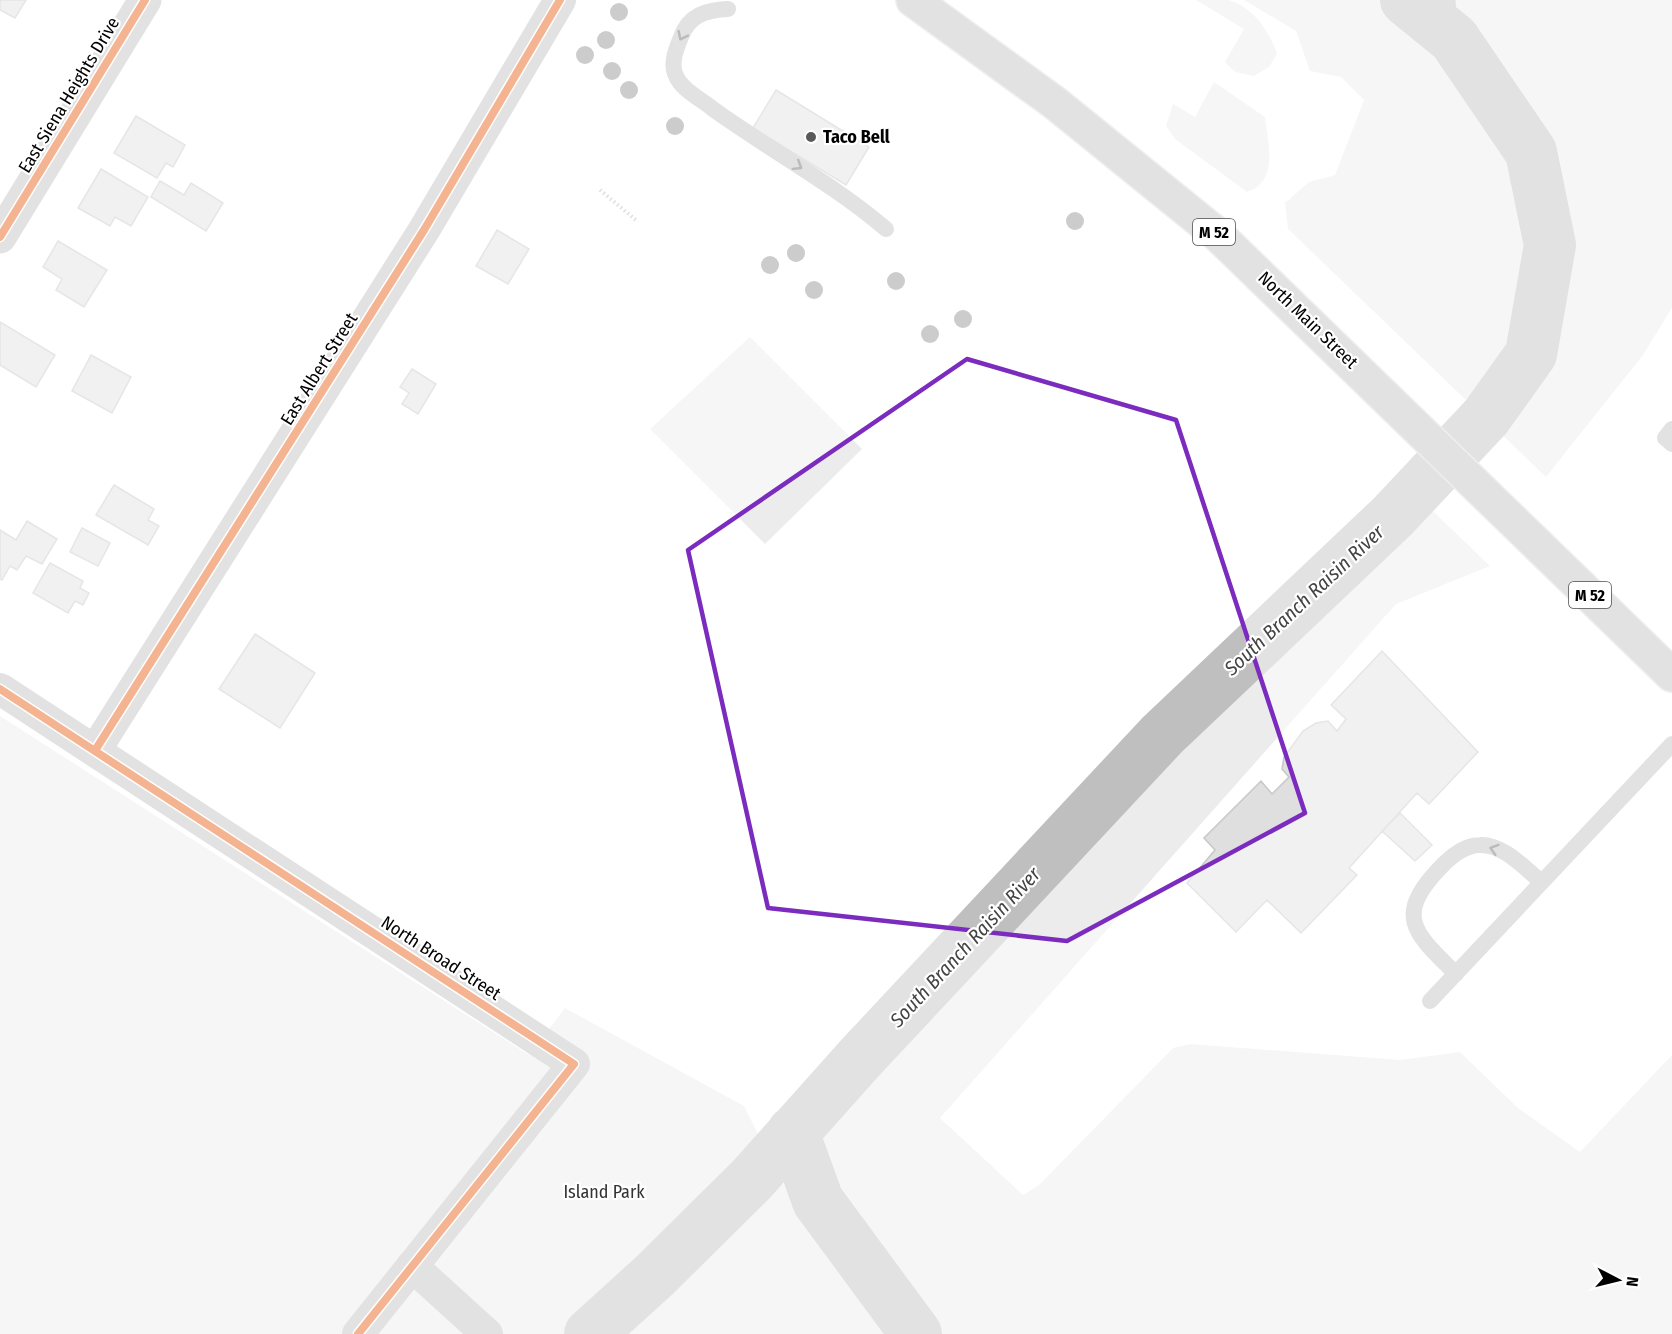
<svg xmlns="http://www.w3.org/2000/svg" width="1672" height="1334" viewBox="0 0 1672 1334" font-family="'Fira Sans Condensed',sans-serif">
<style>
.green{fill:#ececec}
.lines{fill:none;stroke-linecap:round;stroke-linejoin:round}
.stream{stroke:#bfbfbf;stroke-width:9}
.river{stroke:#bfbfbf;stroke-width:52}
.building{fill:#dfdfdf;stroke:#c7c7c7;stroke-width:1.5}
.primary-casing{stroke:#dbdbdb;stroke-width:36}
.path{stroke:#b9b9b9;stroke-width:4;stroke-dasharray:1.5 3;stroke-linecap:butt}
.service{stroke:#bebebe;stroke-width:16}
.minor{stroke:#bebebe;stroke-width:32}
.tertiary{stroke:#bebebe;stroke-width:33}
.primary{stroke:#bebebe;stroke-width:33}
.cycleway-casing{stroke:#fff;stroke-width:11}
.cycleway{stroke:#e8590c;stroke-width:8}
.tree{fill:#8f8f8f}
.oneway{stroke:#686868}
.marked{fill:none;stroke:#7b2cbf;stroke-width:4.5;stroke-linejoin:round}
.poi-dot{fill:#595959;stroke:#fff;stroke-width:2}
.labels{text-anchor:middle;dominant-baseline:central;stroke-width:4.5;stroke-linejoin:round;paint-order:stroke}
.shield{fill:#fff;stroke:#4c4c4c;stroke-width:1.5}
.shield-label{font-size:16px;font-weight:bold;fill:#000}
.street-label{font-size:18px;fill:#000;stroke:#fff}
.poi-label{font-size:18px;font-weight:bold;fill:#000;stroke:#fff;text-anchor:start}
.park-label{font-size:18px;fill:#333;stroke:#fff}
.water-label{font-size:20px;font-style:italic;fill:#444;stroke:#fff}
</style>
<rect width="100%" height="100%" fill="#fff"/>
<path class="green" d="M1196,0C1206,0 1219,0 1229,0C1253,7 1270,32 1277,54L1269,67L1254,76L1235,72L1225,62L1244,29Z
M1244,0H1672V308L1643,355L1546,477L1288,229L1285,203L1309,182L1335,175L1364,100L1341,77L1310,71L1296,31Z
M1214,82L1265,117C1268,143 1279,182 1247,192L1175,139L1166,126L1173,104L1195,117Z
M750,337L862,449L765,544L650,429Z
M1414,493L1490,566L1396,604L940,1118L1023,1195L1038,1186L1173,1048L1190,1044L1400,1060L1460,1052L1518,1108L1580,1152L1672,1055V1334H915L818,1201L793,1132L1162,735Z
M0,716L529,1055L565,1008L744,1106L800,1217L884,1334H0Z"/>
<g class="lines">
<path class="stream" d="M1451,0L1454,39"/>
<path class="river" d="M793,1132L818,1201L916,1334
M590,1334L655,1275L752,1179L860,1058L1162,735L1392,517L1486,417L1531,354L1550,245L1531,152L1454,39L1406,0"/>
</g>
<path class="building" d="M0,0H26L15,18L0,10Z
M776,90L869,147L846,185L753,128Z
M136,116L185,145L173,167L166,163L157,178L114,153Z
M101,169L148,197L131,226L115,217L110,226L78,208Z
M160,181L184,195L191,183L223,203L206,231L151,197Z
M497,230L529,249L508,284L476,266Z
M58,241L107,270L84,307L56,290L62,279L43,267Z
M0,322L55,355L36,387L0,365Z
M91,355L131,377L112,413L72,391Z
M412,369L436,384L418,414L402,404L409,393L400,387Z
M114,485L154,509L148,520L159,526L148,545L96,515Z
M27,521L57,539L42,564L26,556L17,570L10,566L2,580L0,579V530L16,540Z
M82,528L110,543L98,566L70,552Z
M50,563L83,581L80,588L89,593L83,605L75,601L68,613L33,593Z
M255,634L315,673L280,728L219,689Z
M1382,651L1478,752L1429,804L1417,793L1349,868L1357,875L1301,933L1267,900L1236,932L1187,883L1215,850L1204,838L1261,781L1272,794L1289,777L1282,769L1284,757L1303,731L1316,723L1328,721L1337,731L1346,719L1331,705Z
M1400,813L1432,845L1415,861L1382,831Z"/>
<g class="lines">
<g class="primary-casing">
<path id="primary" d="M913,0L1055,103L1218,235L1672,675"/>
</g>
<path class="path" d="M600,190L637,221"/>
<path class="service" d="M728,9C706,10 689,15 681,37C676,49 670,64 676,76C682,90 701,99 713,109C770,150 832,183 886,229
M1672,429L1665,438L1672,444
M1456,974C1417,935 1393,918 1438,870C1448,859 1464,845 1480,845C1504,844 1525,869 1542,882
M1430,1001L1672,744"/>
<path class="minor" d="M0,689L574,1064L358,1334
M96,749L424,230L560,0
M412,1266L487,1334"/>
<path class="tertiary" d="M0,237L145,0"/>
<use href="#primary" class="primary"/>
<g class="cycleway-casing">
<path id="cycleway" d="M0,237L145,0
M0,689L574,1064L358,1334
M96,749L424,230L560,0"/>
</g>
<use href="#cycleway" class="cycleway"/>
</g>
<g class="tree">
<circle cx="619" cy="12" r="9"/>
<circle cx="606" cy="40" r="9"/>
<circle cx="585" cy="55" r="9"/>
<circle cx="612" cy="71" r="9"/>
<circle cx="629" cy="90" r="9"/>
<circle cx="675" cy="126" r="9"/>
<circle cx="1075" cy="221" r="9"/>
<circle cx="796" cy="253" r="9"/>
<circle cx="770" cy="265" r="9"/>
<circle cx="896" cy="281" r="9"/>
<circle cx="814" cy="290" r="9"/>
<circle cx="963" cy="319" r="9"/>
<circle cx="930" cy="334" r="9"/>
</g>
<defs><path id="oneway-chevron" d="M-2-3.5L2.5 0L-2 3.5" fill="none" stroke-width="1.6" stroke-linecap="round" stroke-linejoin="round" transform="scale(1.5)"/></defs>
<g class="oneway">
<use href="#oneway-chevron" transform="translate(682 36) rotate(116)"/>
<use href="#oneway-chevron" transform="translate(798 166) rotate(32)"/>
<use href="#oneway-chevron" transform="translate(1494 849) rotate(-163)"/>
</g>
<path d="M0 0H1672V1334H0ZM967,359L1176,420L1305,813L1067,941L768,908L688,550Z" fill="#fff" fill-opacity=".55" fill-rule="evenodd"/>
<path class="marked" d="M967,359L1176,420L1305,813L1067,941L768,908L688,550Z"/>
<circle class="poi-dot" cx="811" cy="137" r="6"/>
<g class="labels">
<g class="shield">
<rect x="1193" y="219" width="42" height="26" rx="4.5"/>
<rect x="1569" y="582" width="42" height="26" rx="4.5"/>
</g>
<g class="shield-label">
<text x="1214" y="232">M 52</text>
<text x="1590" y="595">M 52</text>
</g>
<g class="street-label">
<text transform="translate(69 95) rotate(-59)">East Siena Heights Drive</text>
<text transform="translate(1308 320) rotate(44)">North Main Street</text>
<text transform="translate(319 369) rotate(-58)">East Albert Street</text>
<text transform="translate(441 958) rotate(33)">North Broad Street</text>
</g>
<g class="poi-label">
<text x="823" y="137">Taco Bell</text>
</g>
<g class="park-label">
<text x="604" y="1192">Island Park</text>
</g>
<g class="water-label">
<text transform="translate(1304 600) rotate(-43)">South Branch Raisin River</text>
<text transform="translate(965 947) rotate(-47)">South Branch Raisin River</text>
</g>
</g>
<g transform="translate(1618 1280) rotate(97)" stroke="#ffffff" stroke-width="4.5" paint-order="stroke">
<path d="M0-4.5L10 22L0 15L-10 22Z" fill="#000000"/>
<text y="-9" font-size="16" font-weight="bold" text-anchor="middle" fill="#000000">N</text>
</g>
</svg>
